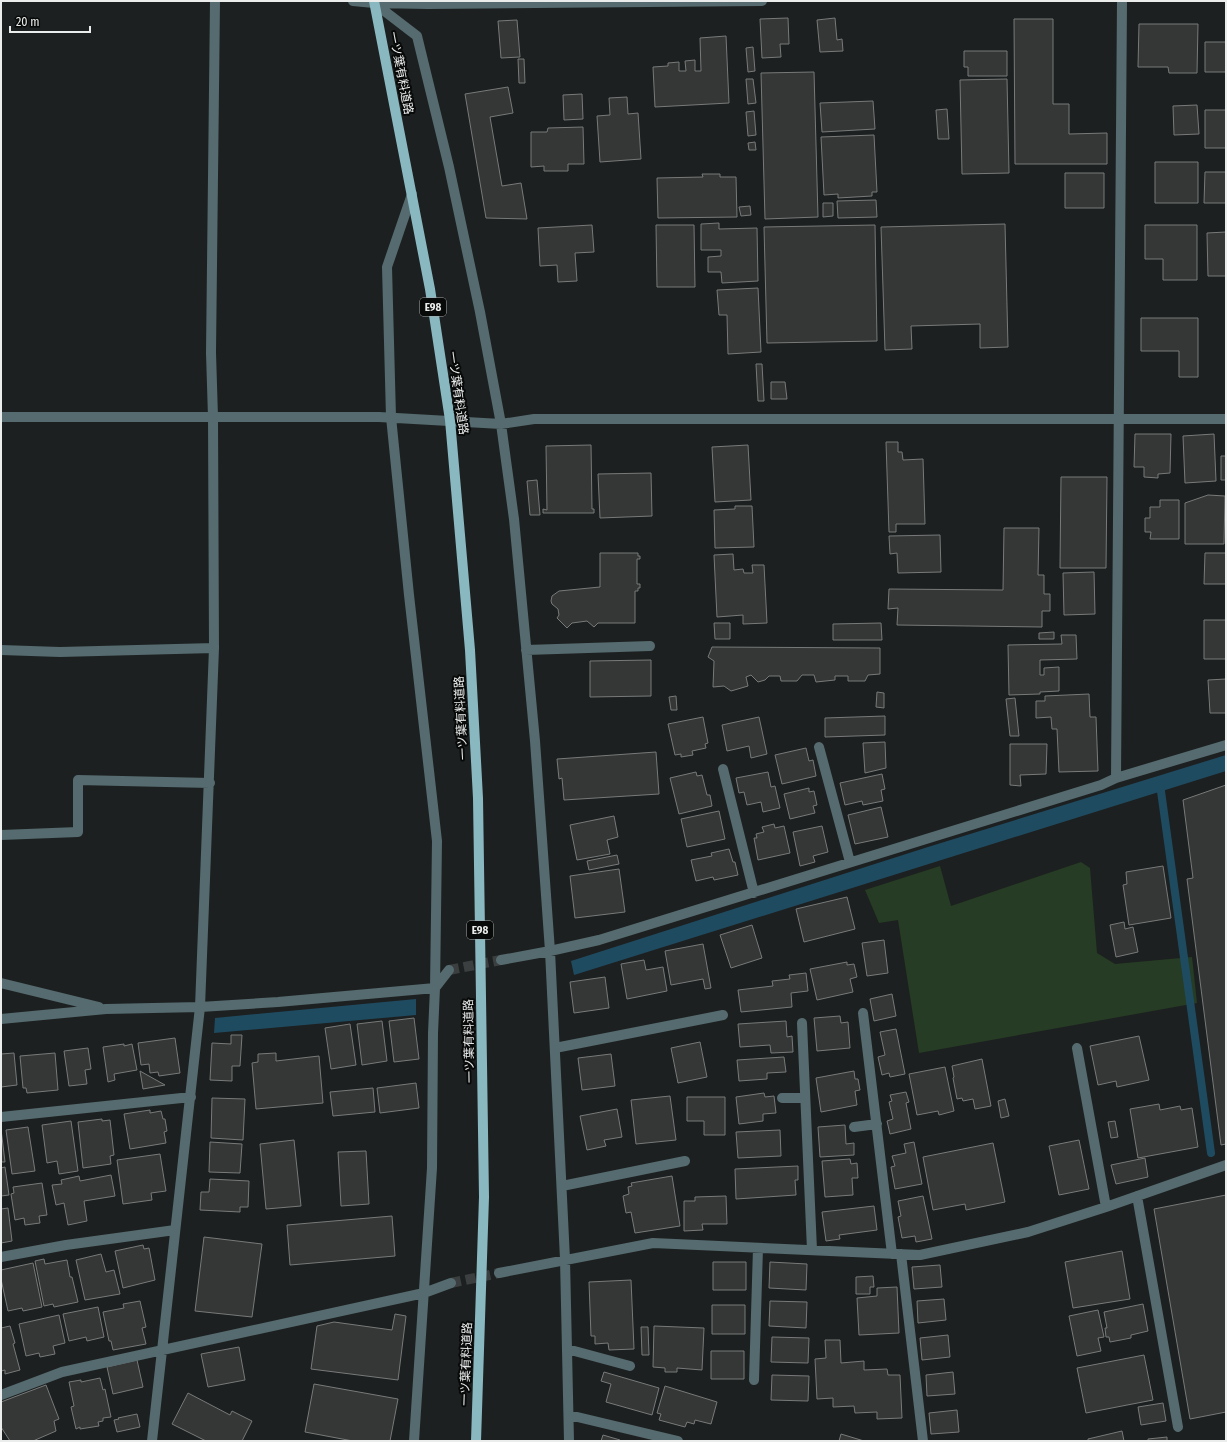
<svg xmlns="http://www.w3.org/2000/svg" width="1227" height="1442" viewBox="0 0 1227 1442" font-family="'Fira Sans Condensed','Noto Sans JP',sans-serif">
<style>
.green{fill:#263c24}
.water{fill:#1f4b61}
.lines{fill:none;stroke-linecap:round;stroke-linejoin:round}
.stream{stroke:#1f4b61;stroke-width:8}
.building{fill:#343735;stroke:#777a79}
.street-tunnel{stroke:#3c3f3f;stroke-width:10;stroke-dasharray:10 5;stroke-linecap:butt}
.street{stroke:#556b6f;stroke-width:10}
.primary{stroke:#89b8c1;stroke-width:10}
.labels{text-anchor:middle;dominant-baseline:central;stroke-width:4;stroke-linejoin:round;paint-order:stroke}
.shield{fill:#080909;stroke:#a7a9a9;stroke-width:1}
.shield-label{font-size:11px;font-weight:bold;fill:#ebeded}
.street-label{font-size:12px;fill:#ebeded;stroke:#080909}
</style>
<rect width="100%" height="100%" fill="#1d2020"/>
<path class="green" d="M1081,862L1090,868L1097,953L1115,964L1192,957L1197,1003L919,1053L898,920L879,923L865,890L940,866L951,906Z"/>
<path class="water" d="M1226,755V771L574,975L571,961L928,847Z
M416,999V1015L214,1033L215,1018Z"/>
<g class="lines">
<path class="stream" d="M1160,784L1211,1153"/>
</g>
<path class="building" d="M788,18L789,44H780L781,57L762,58L760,19Z
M835,18L837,40L842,39L843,51L820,52L817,20Z
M1014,19H1053V104H1069V134L1107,133V164H1015Z
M517,20L520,57L501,58L498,21Z
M1139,24H1198L1197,73H1169L1168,67H1138Z
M726,36L729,103L655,107L653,67L668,66V63L679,62V71H686L685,61L695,60V71H701L700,38Z
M1205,42H1226V72H1205Z
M753,47L755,71L748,72L746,48Z
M964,51H1007V76H968V67H964Z
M518,59H524L525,83H519Z
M814,72L818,217L765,219L761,73Z
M746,79H753L756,103L748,104Z
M1007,79L1009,173L962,174L960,80Z
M508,87L513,113L490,117L502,186L521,183L527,219L486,218L465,94Z
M582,94L583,119L564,120L563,95Z
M627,97L628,114L638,113L641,159L600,162L597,116L610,115L609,98Z
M873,101L875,129L822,132L820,103Z
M1197,105L1199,134L1174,135L1173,106Z
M947,109L949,139H938L936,110Z
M1205,110H1226V148H1205Z
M754,111L756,135L748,136L746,112Z
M583,127L584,164H568V171H544V166L531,167V132H547L548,128Z
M874,135L877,192H872V196L838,198V194L824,195L821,137Z
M755,142L756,150H749L748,143Z
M1155,162H1198V203H1155Z
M1205,172H1226V203H1204Z
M1065,173H1104V208H1065Z
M702,174H720V177H736L737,217L658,218L657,178L703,177Z
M876,200L877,217L838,218L837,201Z
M823,203H833V216L823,217Z
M750,206L751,215L741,216L739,207Z
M719,223V229L757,228L758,281L722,283L721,272H708V257L721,256V250H701V224Z
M1005,224L1008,347L980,348V324L911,326L912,349L885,350L881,227Z
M592,225L594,252L575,253L577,281L558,282L557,265L540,266L538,228Z
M656,225H694L695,287H657Z
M875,225L877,341L767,343L764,227Z
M1145,225H1197V280H1163V259H1145Z
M1226,232V276H1208L1207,233Z
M758,288L761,352L728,354L727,315H719L717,290Z
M1141,318H1198V377H1179V351H1141Z
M756,364H762L764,401H758Z
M771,382H785L787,399H771Z
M1135,434H1171L1170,473L1158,474V478L1144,477V467H1134Z
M1214,434L1216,481L1185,483L1183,436Z
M886,442H898V452H902L903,460L923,459L925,524H896V532H889Z
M591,445L592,509H594V513H543V509L547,510L546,446Z
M748,445L751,500L715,502L712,447Z
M1221,456H1226V480H1221Z
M651,473L652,516L600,518L598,474Z
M1061,477H1107L1106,568H1060Z
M537,480L540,515H530L527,481Z
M1208,495L1225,496L1224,544H1185V503Z
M1160,500H1179V539H1150L1151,532H1145V518H1150V507H1160Z
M735,506H752L754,547L715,548L714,510L735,509Z
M1004,528H1039L1038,575H1044V594H1050V611H1042V627L897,625L898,608L888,609L889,589L1003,590Z
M940,535L941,572L898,573L897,553L890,554L889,536Z
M600,553H638V556H640V559H637V584H640V588H638V591H635V623H598L594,627L587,621L572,623L567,628L557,618L559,615L558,609L552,604L551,601L552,596L559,591L600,587Z
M1205,553H1226V584H1204Z
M733,554L734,570L743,569L744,573H753L752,565H764L767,623L743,624V615L717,617L714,555Z
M1094,572L1095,614L1064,615L1063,573Z
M1204,620H1226V659H1204Z
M714,623H730V639H715Z
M881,623L882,640H833V624Z
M1054,632V639H1039V633Z
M1061,635H1076L1077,659L1040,660V675H1044V668L1059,667V691L1040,692V694L1009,695L1008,645L1062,644Z
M712,647L880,648V674L868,675L865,681H848V676H835V680L816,682L814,675H802L797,681H781L780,676H769L765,680L758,682L751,675L746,677L748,686L731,691L724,686L713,687L714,661L708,657Z
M651,660V696L590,697V661Z
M1226,679V713H1210L1208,680Z
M877,692L884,693V708L876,707Z
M1089,694L1090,717H1096L1098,771L1059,772L1057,729H1052L1051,717L1036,718V701H1045V696Z
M676,696L677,710H671L669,697Z
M1015,698L1019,736H1010L1006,699Z
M885,716V735L825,737V718Z
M703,717L708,743L705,744L706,748L692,751L693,755L681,757V754L675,755L668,724Z
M759,717L767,754L751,758L749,746L727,751L722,725Z
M885,742L886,768L865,773L863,743Z
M1010,744H1047L1046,774L1020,775L1021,786L1010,785Z
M806,748L809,761L813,760L816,776L782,784L775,755Z
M656,752L659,794L564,800L562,778L559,779L557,759Z
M696,772L697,776L702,775L707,795H710L712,806L679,814L670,778Z
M768,772L771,787L775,786L780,808L763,812L761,802L747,805L744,792L739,793L736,778Z
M882,774L885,789L881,790L883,801L863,805L862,801L845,805L840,783Z
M1226,785V1144L1221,1145L1187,879L1193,878L1183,800Z
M809,788V792L814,791L817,805L813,806L815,813L790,819L784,794Z
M881,807L888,837L855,844L848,815Z
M719,811L725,839L687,847L681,819Z
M614,816L618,837L607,840L610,854L577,860L570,825Z
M774,824L775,828L784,826L790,853L758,860L754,838H757L756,834L764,832L762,827Z
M822,826L828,852L813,856L815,862L800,866L793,832Z
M729,849L733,862H735L738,875L714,880L713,877L696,881L691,860L712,856L711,853Z
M617,855L619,864L589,870L587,861Z
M1163,866L1171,918L1129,925L1123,885L1127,884L1126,872Z
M619,869L625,912L575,918L570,876Z
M847,897L855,929L804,942L796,909Z
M1124,922L1125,929L1133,927L1138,952L1116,957L1110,925Z
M752,925L762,958L731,968L720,935Z
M884,940L888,973L867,976L862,943Z
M703,944L711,988L705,989L703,979L671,985L665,951Z
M644,960L646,970L663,967L667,991L627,999L621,964Z
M847,962V965L854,964L857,977L850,979L853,992L817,1000L810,969Z
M806,973L808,991L791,993L792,1007L741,1012L738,990L773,986L772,981L790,979L789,975Z
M605,977L609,1008L574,1013L570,982Z
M892,994L896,1016L874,1021L870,999Z
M840,1016L841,1023L848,1022L850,1048L817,1051L814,1018Z
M414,1018L419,1059L394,1062L389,1021Z
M382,1021L387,1061L362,1065L357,1024Z
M786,1021L787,1037L792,1036L793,1052L771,1053L770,1045L740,1047L738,1024Z
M350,1024L356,1065L331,1069L325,1028Z
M896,1029L905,1074L890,1077L889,1073L882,1075L878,1057L885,1055L880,1032Z
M231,1035H242L240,1066H232V1081L210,1080L212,1043L231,1044Z
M1139,1036L1149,1080L1117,1087L1116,1081L1098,1085L1090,1046Z
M175,1038L180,1073L159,1076L158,1072L150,1073L149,1064L141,1065L138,1043Z
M700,1042L707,1077L678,1083L671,1048Z
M124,1044V1046L132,1044L137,1070L114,1074L115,1080L108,1082L103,1047Z
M88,1048L91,1069L85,1070L87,1084L69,1086L64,1051Z
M14,1053L17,1085L1,1087V1054Z
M55,1053L58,1090L27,1093L26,1088H23L20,1056Z
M276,1053V1061L319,1056L323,1103L256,1109L252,1063L258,1062V1054Z
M611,1054L615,1086L582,1090L578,1058Z
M784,1057L786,1072L767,1073V1079L739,1081L737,1060Z
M982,1059L991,1106L975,1109L973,1099L963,1101L962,1098L957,1099L953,1078L954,1077L952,1066Z
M945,1067L954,1111L939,1115L938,1111L917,1115L909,1074Z
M140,1071L165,1085L143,1089Z
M854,1071L855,1079H858L860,1090L855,1091L857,1105L821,1112L816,1078Z
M416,1083L419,1108L380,1113L377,1088Z
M373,1088L375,1112L333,1116L330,1092Z
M906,1092L909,1102L906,1103L911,1129L890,1134L887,1121L893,1119L889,1102L892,1101L890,1095Z
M764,1093L765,1097L774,1096L776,1113L763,1114V1121L739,1124L736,1097Z
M670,1096L676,1140L636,1144L631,1100Z
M687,1097H725V1135H704V1121H687Z
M212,1098L245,1099L243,1140L211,1138Z
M1005,1099L1009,1116L1001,1118L998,1101Z
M1159,1104L1160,1110L1180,1106L1181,1110L1192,1108L1198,1147L1138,1158L1130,1109Z
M617,1109L622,1137L604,1140L606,1146L587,1150L580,1116Z
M150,1110V1113L161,1111L163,1119H165L167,1131L164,1132L166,1143L130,1149L124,1114Z
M102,1119V1121L110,1120L114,1155L110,1156L111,1164L83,1168L78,1122Z
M71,1121L78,1171L59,1174L57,1161L47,1163L42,1125Z
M1115,1121L1118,1137L1111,1138L1108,1122Z
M845,1125L846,1144L854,1143V1155L820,1157L818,1127Z
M28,1127L35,1171L12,1174L6,1130Z
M1,1129L5,1162H1Z
M780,1130L781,1156L738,1158L736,1132Z
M294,1140L301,1206L266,1209L260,1144Z
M1079,1140L1089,1189L1059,1195L1049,1146Z
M210,1142L242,1144L240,1173L209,1172Z
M914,1142L922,1184L895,1189L891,1167L895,1166L892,1156L906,1153L904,1144Z
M993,1143L1005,1202L966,1210L965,1204L933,1210L923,1157Z
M366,1151L369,1204L341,1206L338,1152Z
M160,1154L166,1191L151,1193L152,1200L123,1204L117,1160Z
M1145,1158L1148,1177L1116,1184L1111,1165Z
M850,1159L851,1164L857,1163L858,1178H852L853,1195L825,1197L822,1161Z
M798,1166V1180H795L796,1195L736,1199L735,1169Z
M5,1167L9,1195L1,1196V1168Z
M111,1175L115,1196L84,1201L87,1221L68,1225L64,1203L56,1205L52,1185L62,1184L61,1180L79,1176L80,1181Z
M672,1176L680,1226L635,1233L631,1212L626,1213L623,1196L629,1194L628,1187L632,1186L631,1183Z
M210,1179L249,1181L248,1207H240V1212L200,1210L201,1192H209Z
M42,1183L47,1215L39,1216L40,1223L25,1225L24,1218L15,1220L11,1194L14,1193L13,1187Z
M1226,1195V1412L1190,1419L1154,1209Z
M726,1196L727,1224H702L703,1230L684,1231V1201H695V1197Z
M923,1196L932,1239L916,1242L915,1236L902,1238L898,1217L901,1216L898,1201Z
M874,1206L877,1230L839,1235L840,1239L826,1241L822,1212Z
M8,1208L12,1241L1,1243V1209Z
M392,1216L395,1256L290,1265L287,1225Z
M204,1237L262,1244L252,1317L195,1311Z
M143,1245L144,1249L149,1248L155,1280L123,1288L115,1251Z
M1122,1251L1130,1299L1073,1308L1065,1262Z
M101,1254L106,1272L114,1270L120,1294L85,1300L76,1260Z
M44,1259L45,1264L67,1260L70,1277H72L78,1302L54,1307L53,1304L44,1306L35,1261Z
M713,1262H746V1290H713Z
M770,1262L807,1264L806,1290L769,1288Z
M33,1263L42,1307L23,1311L22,1308L8,1311L1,1279V1270Z
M940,1265L942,1287L914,1289L912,1267Z
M873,1276L874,1287H870V1294H856V1277Z
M631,1280L634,1349L609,1350L608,1343L595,1344V1336H591L589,1282Z
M897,1287L899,1333L859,1335L857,1298L877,1296V1288Z
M944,1299L946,1320L918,1323L917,1301Z
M140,1301L146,1327L142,1328L146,1344L113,1350L111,1341H109L103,1312L124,1308L123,1304Z
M770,1301L807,1302L806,1328L769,1326Z
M1143,1304L1148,1331L1131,1335V1338L1110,1342L1109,1337H1106L1105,1328H1107L1104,1312Z
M712,1305H745V1334H712Z
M98,1307L104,1337L87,1341L86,1337L69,1341L63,1314Z
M1098,1310L1104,1337L1098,1338L1101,1351L1077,1356L1069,1316Z
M395,1314L406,1316L398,1380L311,1369L317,1326L334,1322L392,1330Z
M59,1315L65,1343L53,1346L55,1354L40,1357L39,1353L26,1356L19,1324Z
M10,1326L15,1343L13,1344L20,1370L5,1374V1370L1,1371V1328Z
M654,1326L704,1328L702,1370L677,1368V1372H665V1368L653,1367Z
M641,1327H648L649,1355H642Z
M948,1335L950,1357L922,1360L920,1338Z
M772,1337L809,1338L808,1363L771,1362Z
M825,1340H840L841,1363L864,1361V1370L887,1369L888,1375H900L902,1418L877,1419V1412L855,1413L854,1406L833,1407V1398L817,1399L815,1359L826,1358Z
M239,1347L245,1380L208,1387L201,1354Z
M711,1351H744V1379H711Z
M1144,1355L1153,1400L1086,1413L1077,1368Z
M137,1360L143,1387L113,1394L107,1367Z
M604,1372L659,1388L652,1415L606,1402L611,1384L601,1381Z
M953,1372L955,1394L927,1396L926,1375Z
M772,1375L809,1376L808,1401L771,1400Z
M100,1378L103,1390L105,1389L111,1417L103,1418V1421L98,1422L99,1426L80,1429V1427L76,1429L71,1407L74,1406L69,1382L81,1380V1382Z
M314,1384L398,1399L390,1441H353L305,1432Z
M46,1385L59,1419L54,1421L56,1431L33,1441H10L1,1427V1402Z
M665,1386L717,1402L711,1424L695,1420L694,1424L687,1422L685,1427L659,1420L661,1414L657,1413Z
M188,1393L230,1415L232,1411L252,1421L242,1441H206L172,1424Z
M1163,1403L1166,1421L1141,1425L1138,1407Z
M957,1410L959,1432L931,1434L929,1413Z
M137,1414L140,1427L117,1432L114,1420L119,1419L118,1418Z
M1122,1431L1124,1441H1088V1439Z
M841,1434L864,1441H839Z
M603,1435L620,1440V1441H601Z
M1167,1437V1441H1148V1439Z"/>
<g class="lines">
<path class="street-tunnel" d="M449,970L501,960
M451,1283L499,1273"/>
<path class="street" d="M353,1L374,3L428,4L762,1
M374,3L417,36L449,167L480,312L501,424L514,519L535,741L550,951L565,1259L569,1441
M412,194L387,267L391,417L409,595L437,841L435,988L433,1033L432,1168L414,1441
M1,417H379L501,424L534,419H1226
M1,650L60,652L214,648
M526,650L650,646
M819,747L850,862
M723,769L754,893
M1116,778L1122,1
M1,835L78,832V780L210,783
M501,960L550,951L599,940L1101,785L1116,778L1226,745
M1,983L99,1007
M863,1013L892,1254
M1,1019L106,1009L200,1007L278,1002L435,988L449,970
M802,1023L812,1250
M555,1048L723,1015
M1077,1048L1106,1207
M782,1098H805
M1,1117L191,1097
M854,1127L877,1124
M562,1186L685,1161
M1137,1196L1178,1427
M901,1254L923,1441
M1,1257L66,1245L175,1230
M499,1273L653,1243L920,1255L1028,1232L1106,1207L1226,1165
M567,1349L630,1366
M754,1380L758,1248
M1,1395L62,1372L424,1293L451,1283
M569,1415L678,1441
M152,1441L200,1007L214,648L213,417L211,353L215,1"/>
<path class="primary" d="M374,1L430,289L450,420L470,650L478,798L484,1197L476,1441"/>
</g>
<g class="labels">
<g class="shield">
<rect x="420" y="298" width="26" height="18" rx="3"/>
<rect x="467" y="921" width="26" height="18" rx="3"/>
</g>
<g class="shield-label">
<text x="433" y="307">E98</text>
<text x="480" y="930">E98</text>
</g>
<g class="street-label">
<text transform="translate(401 73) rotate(79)">一ツ葉有料道路</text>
<text transform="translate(458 393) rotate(82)">一ツ葉有料道路</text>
<text transform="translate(461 718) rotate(-93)">一ツ葉有料道路</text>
<text transform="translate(469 1041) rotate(-91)">一ツ葉有料道路</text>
<text transform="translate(466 1364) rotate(-88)">一ツ葉有料道路</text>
</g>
</g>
<rect width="1227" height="1442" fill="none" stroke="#ebeded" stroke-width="4"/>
<path d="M10 26v6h80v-6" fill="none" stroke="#ebeded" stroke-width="2"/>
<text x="16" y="26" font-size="12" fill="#ebeded" stroke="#080909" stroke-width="3" paint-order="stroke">20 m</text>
</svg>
